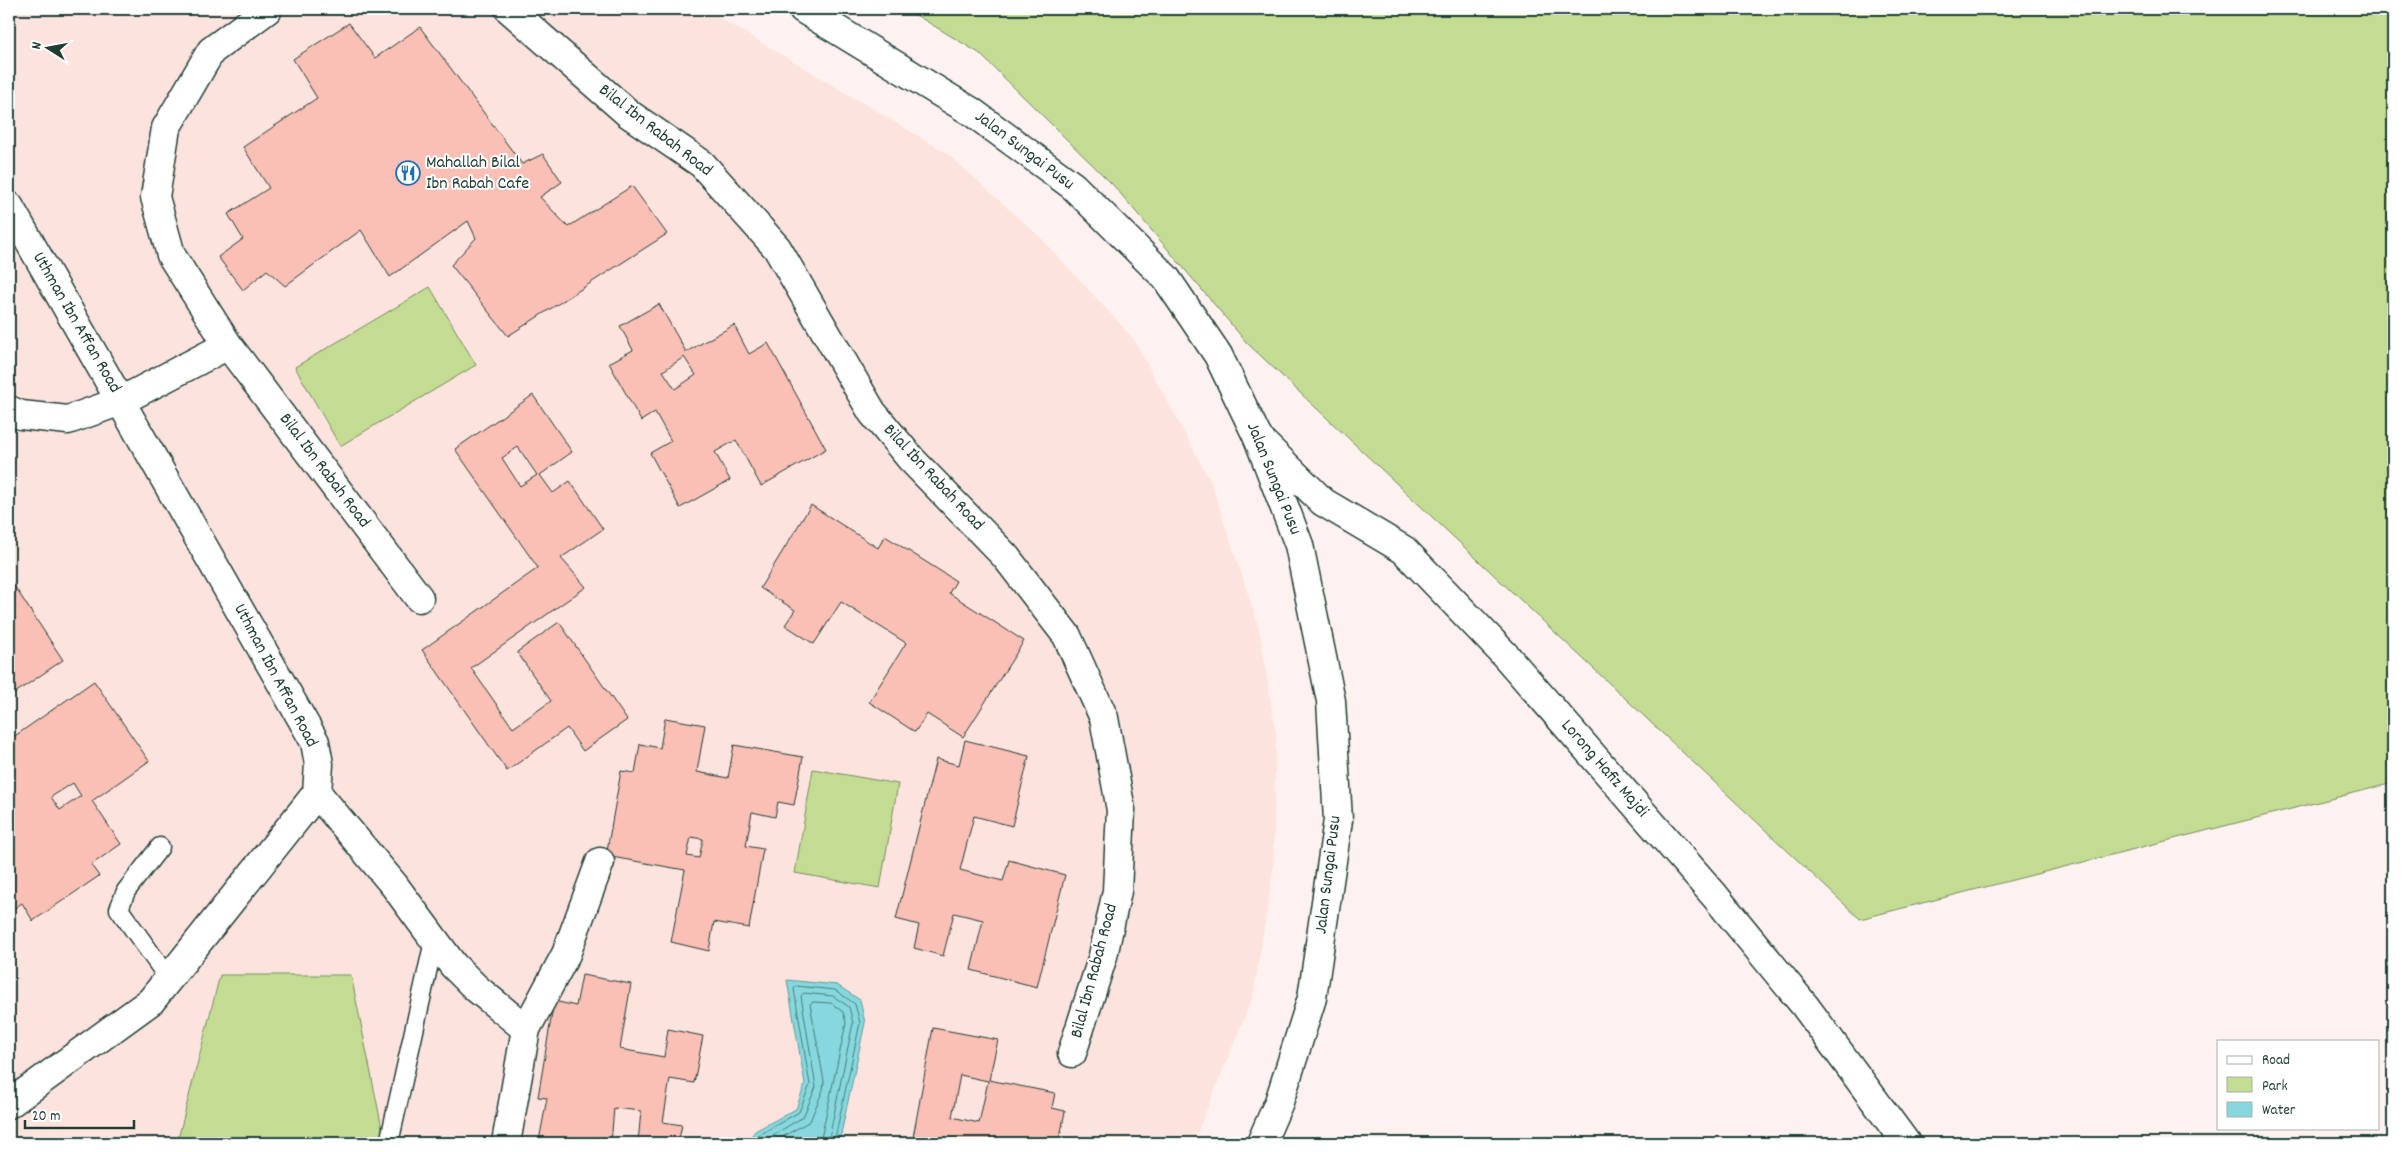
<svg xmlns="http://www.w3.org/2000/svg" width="2402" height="1152" viewBox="0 0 2402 1152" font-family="Dekko,sans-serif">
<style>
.built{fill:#fde3de}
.green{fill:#c4dc92;stroke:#728c63}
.water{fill:#86d8de;stroke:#5d9a9a}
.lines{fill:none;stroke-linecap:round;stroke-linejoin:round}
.shore{stroke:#487b78;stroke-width:1}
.building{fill:#fabfb5;stroke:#1f3d34;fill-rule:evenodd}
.lane-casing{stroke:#1f3d34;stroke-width:21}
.street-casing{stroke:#1f3d34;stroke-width:31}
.secondary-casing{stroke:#1f3d34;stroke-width:31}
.lane{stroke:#fff;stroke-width:18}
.street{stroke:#fff;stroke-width:28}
.secondary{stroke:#fff;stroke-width:28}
.labels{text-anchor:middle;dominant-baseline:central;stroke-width:4;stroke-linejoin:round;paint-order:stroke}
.street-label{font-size:18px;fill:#1f3d34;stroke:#fff}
.poi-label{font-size:18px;fill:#1f3d34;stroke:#fff;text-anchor:start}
</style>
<rect width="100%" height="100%" fill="#fef2f0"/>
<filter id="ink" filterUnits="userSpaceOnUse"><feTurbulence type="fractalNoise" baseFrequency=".02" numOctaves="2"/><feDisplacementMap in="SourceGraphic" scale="10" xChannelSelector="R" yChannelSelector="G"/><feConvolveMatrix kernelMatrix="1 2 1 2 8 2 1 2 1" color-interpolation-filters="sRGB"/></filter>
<g filter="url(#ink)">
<path class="built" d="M9,9H705L947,153L1042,239L1133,338L1211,482L1259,627L1276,733L1273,873L1253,997L1193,1143H9Z"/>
<path class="green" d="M906,9H2393V783L1860,919L1247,343L1114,186L979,53Z
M430,287L476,365L340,446L295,367Z
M813,769L898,784L880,888L795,873Z
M220,975H351L385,1143H177Z"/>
<path class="water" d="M787,980L837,985L860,1000L865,1023L839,1143H746L755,1131L796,1109L805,1084Z"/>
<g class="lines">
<path class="shore" d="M752,1143L759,1135L799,1112L810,1085L794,989L796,986L835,990L855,1004L860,1023L834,1143
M760,1143L803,1117L816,1087L801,996L804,993L833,996L849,1007L853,1023L828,1143
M772,1143L810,1121L823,1090L824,1081L810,1004L813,1002L831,1003L843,1012L846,1023L820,1143"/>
</g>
<path class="building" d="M349,23L375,58L420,27L522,164L543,154L562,182L540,197L568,227L632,186L667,234L508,336L451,265L476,238L468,221L390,277L361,230L285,286L267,270L243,290L218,257L243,239L228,214L269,188L243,147L317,98L293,59Z
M659,304L686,352L734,325L749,354L768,343L826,449L761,486L736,440L715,452L730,480L680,508L650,453L671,441L655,412L641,421L609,363L633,350L620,326ZM684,357L696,375L675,389L663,371Z
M533,395L572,452L540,475L553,493L570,481L603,529L561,558L586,587L471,668L513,728L551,701L517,652L559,622L627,720L583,751L567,728L507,771L422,650L538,568L455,449ZM518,447L537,475L520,486L502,458Z
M811,505L878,548L885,536L956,581L949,593L1024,641L963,737L927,714L915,732L869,702L906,643L841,602L814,644L785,625L795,610L760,588Z
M9,578L63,660L9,697Z
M94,681L149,761L92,801L121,844L91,865L99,876L33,921L22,903L9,912V740ZM73,783L81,796L60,810L51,797Z
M665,718L705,725L697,772L728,778L734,745L803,757L794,805L778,802L775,817L752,812L746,846L763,849L749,928L714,922L709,951L671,942L685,870L606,856L621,771L635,773L640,744L660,748ZM691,837L703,839L699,858L687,856Z
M965,740L1029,756L1012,826L974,816L960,870L1003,881L1009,860L1065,875L1037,987L971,970L983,920L954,913L943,956L914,948L919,925L896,919L936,759L959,765Z
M582,975L631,984L620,1049L664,1057L668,1029L703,1036L694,1083L670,1079L663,1122L682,1125L678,1143H638L641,1111L614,1108L611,1143L539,1141L547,1098L538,1097L554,1001L576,1006Z
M933,1028L998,1040L989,1080L1055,1093L1052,1108L1065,1111L1059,1143H912ZM960,1075L988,1081L979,1123L952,1117Z"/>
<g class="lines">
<g class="lane-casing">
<path id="lane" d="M160,847L126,891L119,909L169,979
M389,1143L434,941"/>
</g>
<g class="street-casing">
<path id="street" d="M268,9L211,51L166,128L155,197L171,255L228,345L419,598
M509,9L629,114L702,164L777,248L872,412L911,459L1006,557L1067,636L1104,718L1121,810L1117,891L1103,956L1072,1053
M9,206L315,742L319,764L317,793L151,1001L9,1104
M9,410L21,415L68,420L121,401L228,345
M1258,438L1323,502L1404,550L1506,656L1715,896L1805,1006L1906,1143
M317,793L394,885L453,965L476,988L526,1029L506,1143
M526,1029L566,954L600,862"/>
</g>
<g class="secondary-casing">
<path id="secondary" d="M803,9L972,112L1073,186L1166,278L1218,355L1258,438L1299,545L1331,701L1338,820L1312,998L1279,1102L1261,1143"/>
</g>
<use href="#lane" class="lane"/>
<use href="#street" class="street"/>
<use href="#secondary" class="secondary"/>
</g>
</g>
<defs>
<g id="restaurant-ring" transform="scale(1.25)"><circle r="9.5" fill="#fff" stroke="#1f6fb2" stroke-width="1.5"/><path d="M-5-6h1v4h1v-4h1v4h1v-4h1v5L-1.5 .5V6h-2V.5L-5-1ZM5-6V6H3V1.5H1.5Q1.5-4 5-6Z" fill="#1f6fb2"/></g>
</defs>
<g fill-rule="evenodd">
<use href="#restaurant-ring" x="408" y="173"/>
</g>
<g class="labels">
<g class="street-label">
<text transform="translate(655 131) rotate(38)">Bilal Ibn Rabah Road</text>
<text transform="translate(1024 151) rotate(37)">Jalan Sungai Pusu</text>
<text transform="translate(76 323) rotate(60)">Uthman Ibn Affan Road</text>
<text transform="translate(324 471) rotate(53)">Bilal Ibn Rabah Road</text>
<text transform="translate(933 478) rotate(47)">Bilal Ibn Rabah Road</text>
<text transform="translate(1273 479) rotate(68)">Jalan Sungai Pusu</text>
<text transform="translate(275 676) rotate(62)">Uthman Ibn Affan Road</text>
<text transform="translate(1604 769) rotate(49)">Lorong Hafiz Majdi</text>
<text transform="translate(1329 875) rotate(-83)">Jalan Sungai Pusu</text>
<text transform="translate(1095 971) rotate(-75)">Bilal Ibn Rabah Road</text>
</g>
<g class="poi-label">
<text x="426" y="163">Mahallah Bilal<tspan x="426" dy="21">Ibn Rabah Cafe</tspan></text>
</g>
</g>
<rect width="2402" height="1152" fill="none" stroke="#fff" stroke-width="30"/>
<rect x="15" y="15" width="2372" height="1122" fill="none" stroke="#1f3d34" stroke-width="2" filter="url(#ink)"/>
<rect x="2217" y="1040" width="162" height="90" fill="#ffffff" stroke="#a5b1ae"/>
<rect x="2227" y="1056" width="25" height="8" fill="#ffffff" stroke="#a5b1ae"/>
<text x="2262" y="1064" font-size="15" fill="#1f3d34">Road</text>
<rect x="2227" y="1077" width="25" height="15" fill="#c4dc92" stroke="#a5b1ae"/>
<text x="2262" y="1090" font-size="15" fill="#1f3d34">Park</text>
<rect x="2227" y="1102" width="25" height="15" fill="#86d8de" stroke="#a5b1ae"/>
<text x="2262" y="1114" font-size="15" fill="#1f3d34">Water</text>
<g transform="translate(48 48) rotate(281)" stroke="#ffffff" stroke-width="4" paint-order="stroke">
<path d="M0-4L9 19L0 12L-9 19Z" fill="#1f3d34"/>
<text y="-8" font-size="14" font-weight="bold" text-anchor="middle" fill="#1f3d34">N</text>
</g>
<path d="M25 1120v8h109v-8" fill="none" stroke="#1f3d34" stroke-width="2.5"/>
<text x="32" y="1120" font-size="15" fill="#1f3d34" stroke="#ffffff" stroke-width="4" paint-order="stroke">20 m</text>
</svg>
